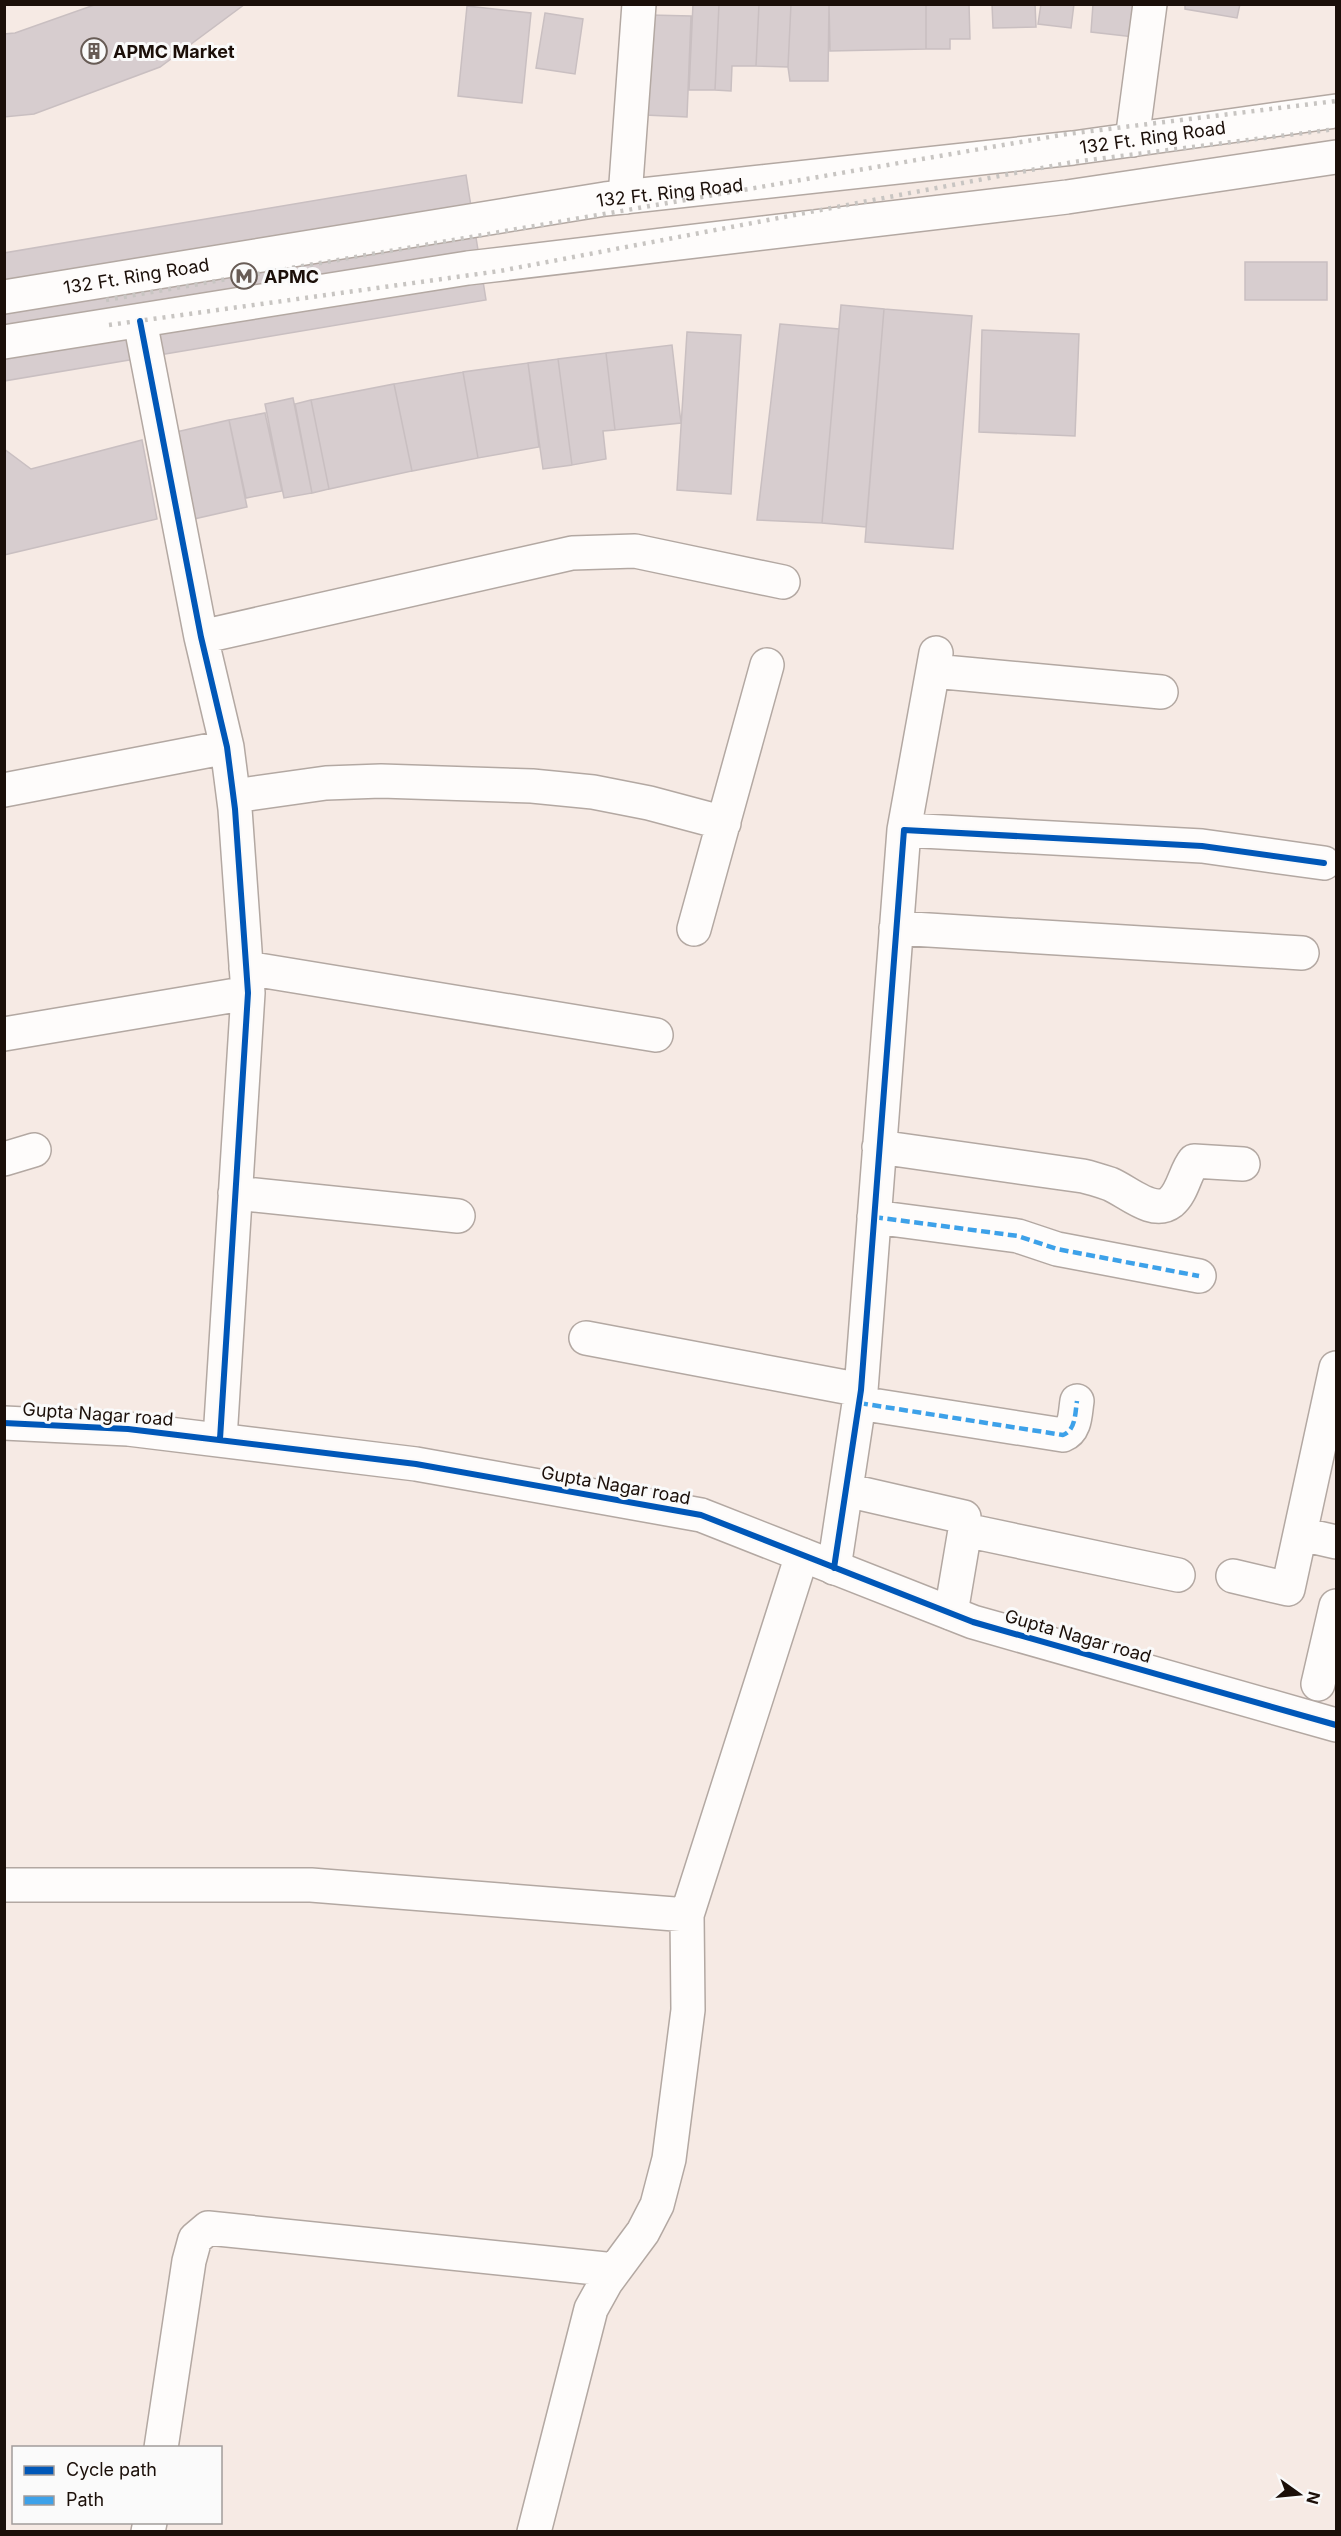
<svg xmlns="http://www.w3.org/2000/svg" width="1341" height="2536" viewBox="0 0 1341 2536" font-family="Inter,sans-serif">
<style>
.building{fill:#d7cdcf;stroke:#c9bfc1;stroke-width:1.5}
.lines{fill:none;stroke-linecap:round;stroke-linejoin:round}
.street-casing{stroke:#b3a8a2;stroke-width:36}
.secondary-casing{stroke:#b3a8a2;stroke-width:36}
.primary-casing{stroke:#b3a8a2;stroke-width:36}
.street{stroke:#fefcfb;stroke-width:33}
.secondary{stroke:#fefcfb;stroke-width:33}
.primary{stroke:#fefcfb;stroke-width:33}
.rail{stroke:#c8c5c2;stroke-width:4.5;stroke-dasharray:3 6;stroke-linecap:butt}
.quiet{stroke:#3da1e9;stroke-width:4.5;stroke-dasharray:9 4.5;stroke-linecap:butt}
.cycleway-casing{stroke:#fafafa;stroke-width:10}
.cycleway{stroke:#0057b8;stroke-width:6}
.labels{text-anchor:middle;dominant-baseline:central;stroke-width:6;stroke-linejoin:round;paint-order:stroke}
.poi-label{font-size:18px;font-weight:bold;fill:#1b0f09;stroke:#fafafa;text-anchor:start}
.street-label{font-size:18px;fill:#1b0f09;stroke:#fafafa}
</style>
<rect width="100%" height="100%" fill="#f6eae4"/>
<path class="building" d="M97,4H245L160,67L34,114L4,117V34L15,33Z
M693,4H719L715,90H689Z
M719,4H759L756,66H732L731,91L715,90Z
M759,4H791L788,67L756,66Z
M791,4H829L828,81H790L788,67Z
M829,4H926V49L830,51Z
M926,4H969L970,39H950V49H926Z
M992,4H1035L1036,27L993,28Z
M1041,4H1074L1071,28L1038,24Z
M1093,4H1138L1134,37L1091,32Z
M1185,4H1240L1237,18L1185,9Z
M467,6L531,13L522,103L458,96Z
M545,13L583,19L575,74L536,68Z
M650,15L691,16L687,117L645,115Z
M466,175L486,300L4,381V253Z
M1245,262H1327V300H1245Z
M841,305L884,309L866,527L822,523Z
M884,309L972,316L953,549L865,542Z
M780,324L839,329L822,523L757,520Z
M982,330L1079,334L1075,436L979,432Z
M687,332L741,335L731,494L677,490Z
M672,345L681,423L615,430L606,353Z
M606,353L615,430L603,431L606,459L572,465L558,359Z
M558,359L572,465L543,469L528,363Z
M528,363L539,447L478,458L463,372Z
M463,372L478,458L412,471L394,384Z
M394,384L412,471L329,489L311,400Z
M293,398L312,493L284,498L265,404Z
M311,400L329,489L312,493L295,404Z
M265,413L282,491L246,498L229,420Z
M229,420L247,507L185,521L167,434Z
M142,440L157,519L4,555V449L31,469Z"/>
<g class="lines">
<g class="street-casing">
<path id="street" d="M1132,140L1150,4
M625,197L639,4
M140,321L201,637L227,747L235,809L248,993L220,1439
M201,637L572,553L635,551L783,582
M933,671L1161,692
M4,790L227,747
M234,796L326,783L381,781L532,786L593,792L649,803L724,823
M904,830L936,653
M896,928L1302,953
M694,929L767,665
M246,968L656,1035
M4,1034L248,993
M879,1147L1083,1176C1092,1178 1101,1181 1110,1184C1127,1191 1153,1216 1171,1202C1183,1192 1185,1172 1194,1161L1243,1164
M4,1159L34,1150
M235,1193L458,1216
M874,1217L1018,1236L1057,1249L1199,1276
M586,1338L861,1390
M859,1403L1063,1435C1076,1430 1075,1413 1077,1401
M846,1490L964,1517L965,1530L951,1613
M965,1530L1178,1575
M1301,1534L1336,1542
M834,1568L861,1390L904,830L1202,846L1324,863
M1233,1576L1288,1589L1336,1368
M1318,1684L1336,1606
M4,1885H311L687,1915L802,1555
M161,2448L189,2261L195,2239L208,2228L615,2270
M148,2532L150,2522
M534,2532L591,2309L606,2282L643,2232L657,2205L669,2159L688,2010L687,1915"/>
</g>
<g class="secondary-casing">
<path id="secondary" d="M4,1423L128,1429L416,1464L701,1515L973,1622L1336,1725"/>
</g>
<g class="primary-casing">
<g id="primary">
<path id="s1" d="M4,297L605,199L1073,148L1336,111"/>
<path d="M4,342L468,268L1067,197L1336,157"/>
</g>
</g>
<use href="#street" class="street"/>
<use href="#secondary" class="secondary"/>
<use href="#primary" class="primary"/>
<path class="rail" d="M106,300L1067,134L1336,101
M109,325L500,271L1073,162L1336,129"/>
<path class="quiet" d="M874,1217L1018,1236L1057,1249L1199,1276
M859,1403L1063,1435C1076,1430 1075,1413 1077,1401"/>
<g class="cycleway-casing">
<path id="cycleway" d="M140,321L201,637L227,747L235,809L248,993L220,1439
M4,1423L128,1429L416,1464L701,1515L973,1622L1336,1725
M834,1568L861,1390L904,830L1202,846L1324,863"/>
</g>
<use href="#cycleway" class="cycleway"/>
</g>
<defs>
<g id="building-ring" transform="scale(1.35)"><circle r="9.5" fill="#fafafa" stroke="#685c56" stroke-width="1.5"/><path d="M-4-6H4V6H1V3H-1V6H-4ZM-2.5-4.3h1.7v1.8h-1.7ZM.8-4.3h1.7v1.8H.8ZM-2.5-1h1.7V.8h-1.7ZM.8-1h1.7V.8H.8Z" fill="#685c56"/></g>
<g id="metro-ring" transform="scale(1.35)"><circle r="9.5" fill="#fafafa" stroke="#685c56" stroke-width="1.5"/><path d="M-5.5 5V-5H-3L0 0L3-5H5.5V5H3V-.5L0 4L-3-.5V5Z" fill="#685c56"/></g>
</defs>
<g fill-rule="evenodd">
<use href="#building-ring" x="94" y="51"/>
<use href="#metro-ring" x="244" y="276"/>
</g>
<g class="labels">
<g class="poi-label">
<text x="113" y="51">APMC Market</text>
<text x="264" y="276">APMC</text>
</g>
<g class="street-label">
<text stroke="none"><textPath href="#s1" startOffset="1160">132 Ft. Ring Road</textPath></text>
<text stroke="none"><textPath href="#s1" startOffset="674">132 Ft. Ring Road</textPath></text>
<text stroke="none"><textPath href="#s1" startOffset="134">132 Ft. Ring Road</textPath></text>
<text transform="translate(98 1414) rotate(4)">Gupta Nagar road</text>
<text transform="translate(616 1485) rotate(10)">Gupta Nagar road</text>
<text transform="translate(1078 1636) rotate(16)">Gupta Nagar road</text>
</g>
</g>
<rect width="1341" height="2536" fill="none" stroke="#1b0f09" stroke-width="12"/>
<rect x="12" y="2446" width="210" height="78" fill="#fafafa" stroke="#a19c9a" stroke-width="1.5"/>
<rect x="24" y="2466" width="30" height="9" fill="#0057b8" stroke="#a19c9a" stroke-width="1.5"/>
<text x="66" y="2476" font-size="18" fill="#1b0f09">Cycle path</text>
<rect x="24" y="2496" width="30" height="9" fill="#3da1e9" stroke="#a19c9a" stroke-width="1.5"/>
<text x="66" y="2506" font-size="18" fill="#1b0f09">Path</text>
<g transform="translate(1299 2494) rotate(105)" stroke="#fafafa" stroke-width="4.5" paint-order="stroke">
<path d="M0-4.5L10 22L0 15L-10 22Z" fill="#1b0f09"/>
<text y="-9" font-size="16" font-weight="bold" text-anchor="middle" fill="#1b0f09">N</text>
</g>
</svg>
